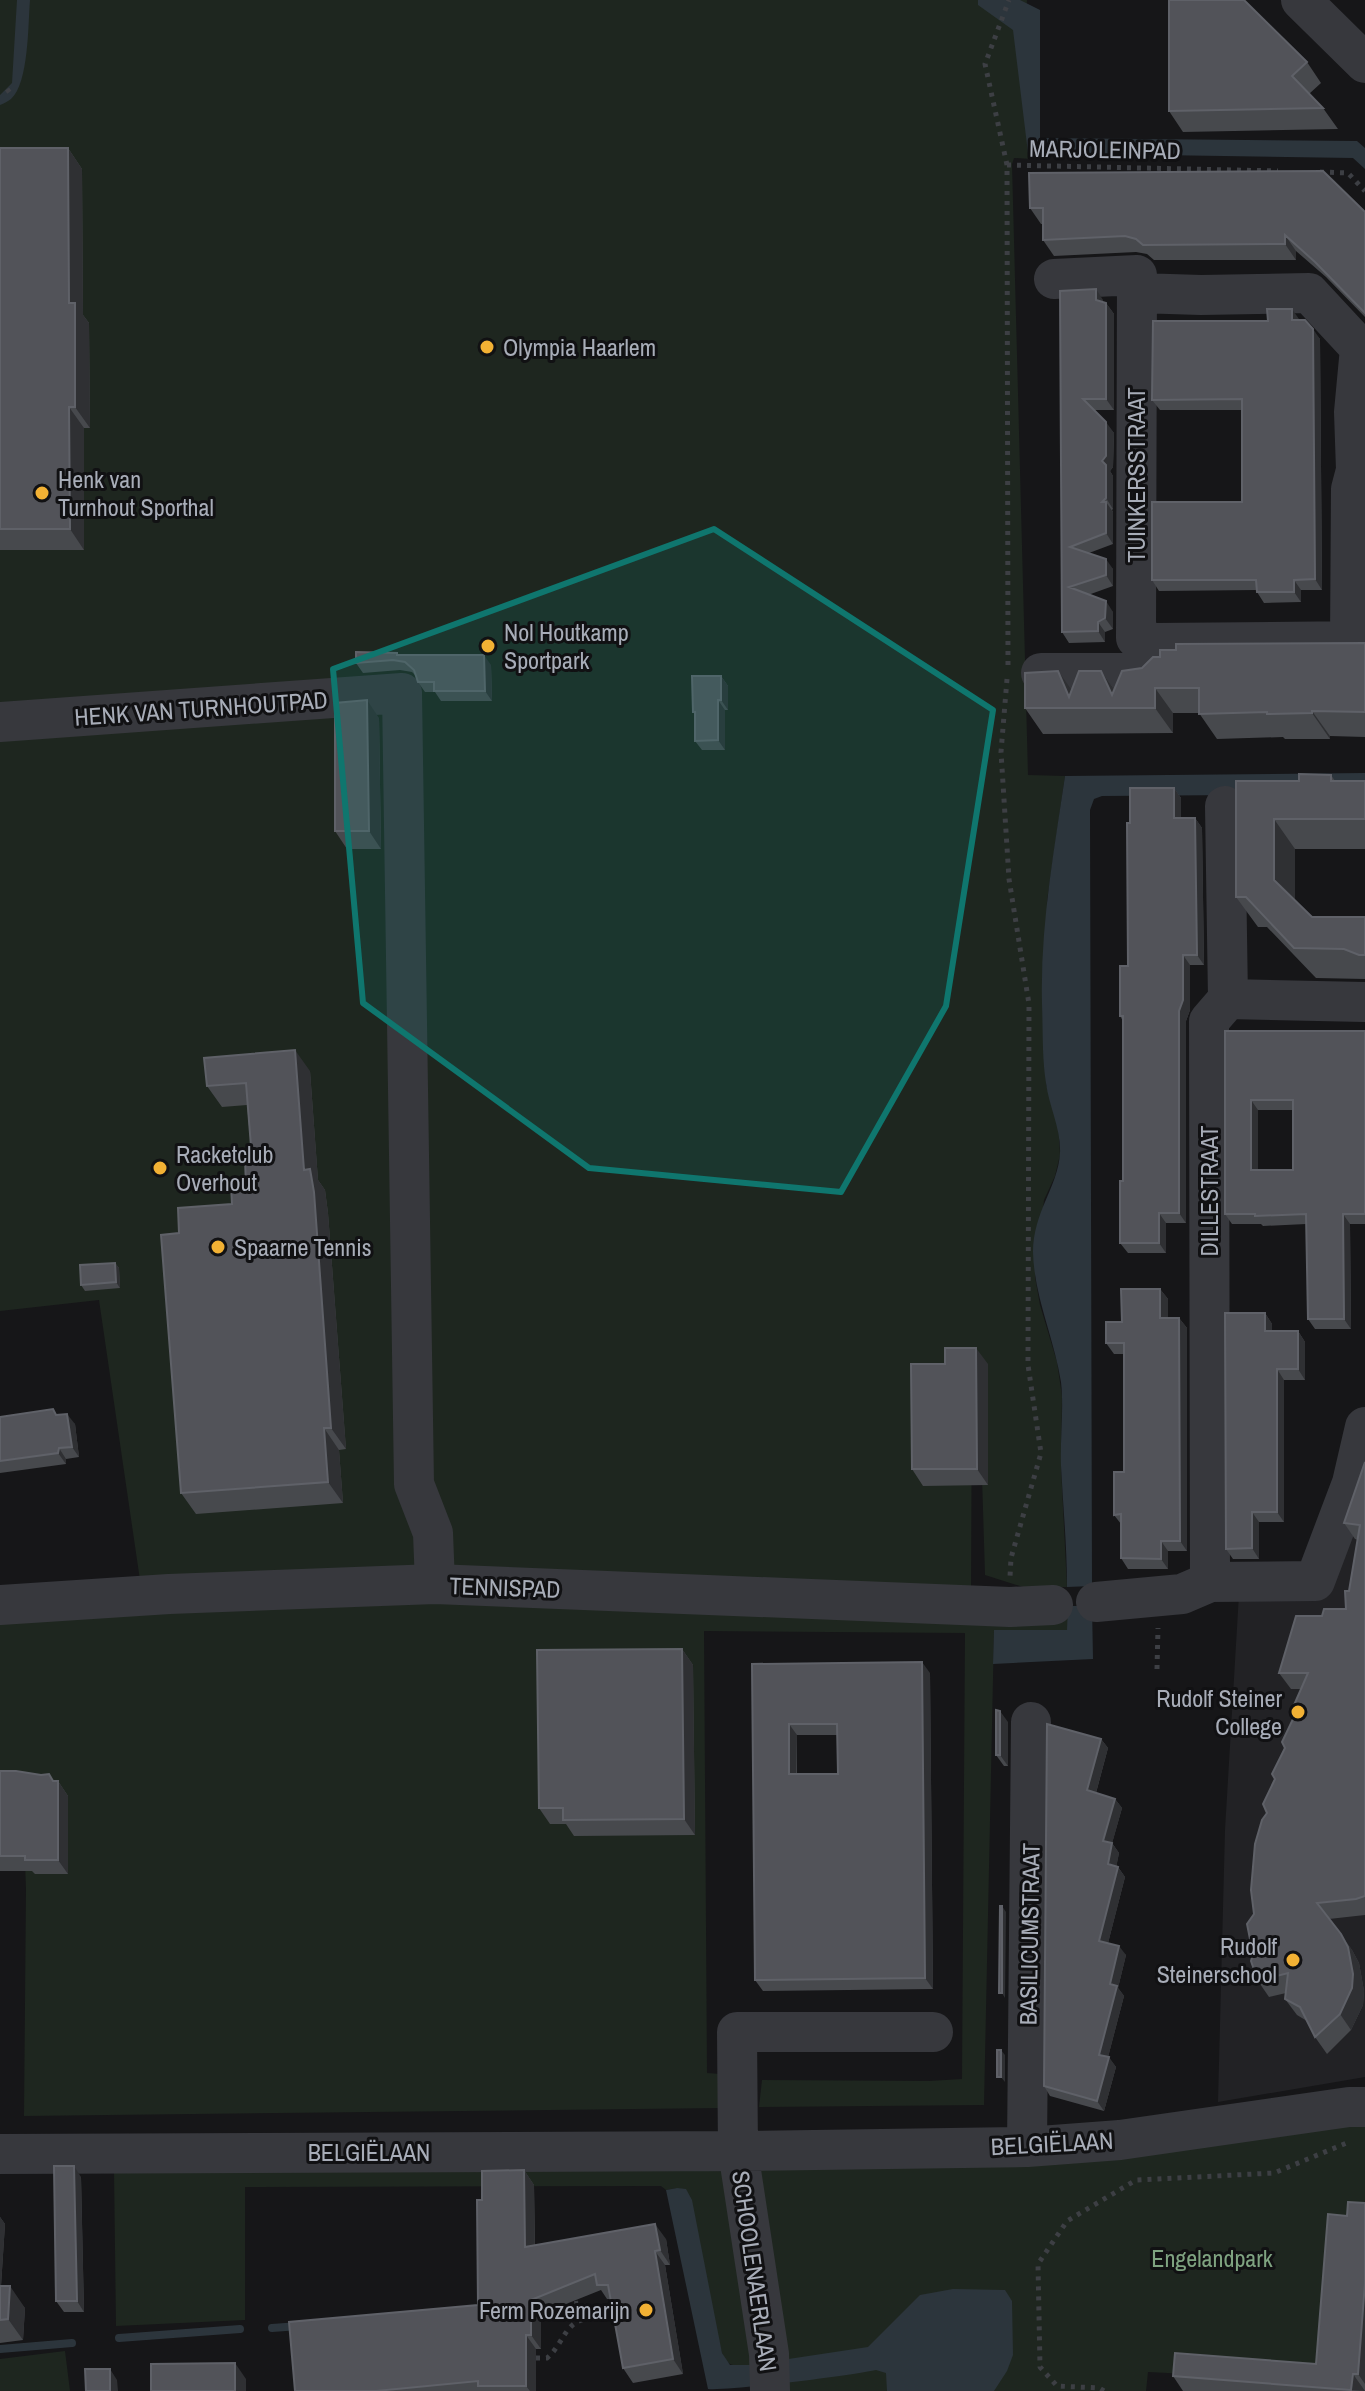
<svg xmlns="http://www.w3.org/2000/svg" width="1365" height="2391" viewBox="0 0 1365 2391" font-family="'Archivo Narrow',sans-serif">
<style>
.built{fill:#222225}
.green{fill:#1e261f}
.water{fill:#2c353c}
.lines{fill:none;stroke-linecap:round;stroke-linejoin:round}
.stream{stroke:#2c353c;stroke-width:8}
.path{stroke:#3d3f44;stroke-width:5;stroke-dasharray:4 6;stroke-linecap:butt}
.minor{stroke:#37383d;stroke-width:40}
.wall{fill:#47494d;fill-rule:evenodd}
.shaded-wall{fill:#2f3033}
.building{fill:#525359;stroke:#5f6168;stroke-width:2;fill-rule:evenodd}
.marked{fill:#0f766e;fill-opacity:0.2;stroke:#0f766e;stroke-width:6;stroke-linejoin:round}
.poi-dot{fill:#f2b134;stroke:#111113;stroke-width:3}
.labels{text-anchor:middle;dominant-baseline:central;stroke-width:6;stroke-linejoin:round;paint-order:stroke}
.street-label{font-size:24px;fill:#a8adb8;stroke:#111113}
.poi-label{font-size:24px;fill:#a8adb8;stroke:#111113;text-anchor:start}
.park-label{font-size:24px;fill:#7fa381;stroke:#111113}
</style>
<rect width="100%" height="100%" fill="#161618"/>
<path class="built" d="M1365,1476V2077L1218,2102L1225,1830L1239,1594L1330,1591Z"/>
<path class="green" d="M0,0H1027L1025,42L1032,159L1014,158L1012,164L1028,775L1065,776L1047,901L1046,1084L1058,1122L1060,1155L1055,1176L1044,1200L1035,1277L1040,1305L1057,1362L1062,1396L1061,1467L1067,1587H1023L985,1575L982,1477L972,1366L971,1599L1068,1606V1630L994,1631L984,2105L759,2107L762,2080L929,2081L962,2079L965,1633L704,1631L707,2073L721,2074V2108L24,2116L26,1889L22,1780L0,1779V1597L141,1587L99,1300L0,1311Z
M1365,2121V2228L1324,2381L1148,2372L1146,2391H789L786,2360C774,2361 739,2369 730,2364C727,2363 723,2356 722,2353L677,2188L666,2190L661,2186L245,2187V2320L116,2326L114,2170L601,2169L761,2172V2170Z
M65,2351L70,2391H0V2359Z"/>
<path class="water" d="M17,0H30C28,24 29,83 11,99C8,101 3,104 0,105V95L12,83Z
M978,0H1020L1040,10V138L1357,141L1365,148V169L1353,158L1028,153L1013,30L978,5Z
M1365,773V794L1102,796L1094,799L1090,810L1092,1586L1067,1587C1067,1546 1063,1506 1061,1466C1060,1438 1064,1409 1061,1382C1054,1337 1034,1297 1033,1252C1033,1212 1058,1187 1060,1153C1061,1128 1049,1107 1046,1083C1042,1057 1043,1030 1042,1004C1040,927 1054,851 1065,776Z
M1068,1606H1092L1093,1659L993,1664L994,1630H1067Z
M677,2188L686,2189L692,2200L722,2353L730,2365H749L868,2347L920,2295L953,2289L1005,2290L1012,2301L1013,2355L1007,2371L994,2391H887L886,2373L876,2370C847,2376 730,2391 708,2389L666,2190Z"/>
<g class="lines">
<path class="stream" d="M272,2328L299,2326
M119,2338L240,2329
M0,2349L72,2343"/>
<path class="path" d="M7,89L13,97
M1007,165L1278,171
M1320,172L1348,173L1365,191
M1008,665L1007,165L985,64L1009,0
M1007,679L1001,752L1009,879L1029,1004L1028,1365L1041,1453L1011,1558L1010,1577
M1157,1669L1158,1628
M587,2319L617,2313
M536,2358H547C563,2345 565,2321 587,2319L583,2303L562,2304
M1104,2391L1099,2388L1057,2386L1040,2367L1038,2264L1067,2221L1136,2180L1274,2173L1349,2142"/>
<path class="minor" d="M1301,0L1365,63
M1054,279L1137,275L1136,638L1155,643
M1138,293L1201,295L1309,293L1360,348L1354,412L1356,470L1351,489L1350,641
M1041,673H1150L1155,643L1365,641
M0,722L402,693L414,1484L433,1533L435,1584
M1228,999L1365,1002
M1210,1582L1209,1021L1228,999L1225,806
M1096,1602L1182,1594L1210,1582L1315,1581L1352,1483L1365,1427
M0,1605L169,1594L435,1584L1010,1607L1053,1605
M1027,2147L1031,1722
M0,2154L738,2151L1027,2147L1120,2140L1349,2107H1365
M770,2391L769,2354L738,2151L737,2032H933"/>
</g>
<path class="wall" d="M1307,62L1321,83L1309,94L1323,108L1338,129L1183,132L1169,111Z
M0,148H68L82,169L83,315L89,323L90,428H84V550H0Z
M1030,208L1365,212V317L1326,277L1296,251V260H1154L1147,254L1136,252L1054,256L1043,240V224H1041Z
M1060,291L1103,300V302L1106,303L1114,314V410H1094L1114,433L1113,467L1110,471L1113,476V509L1112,510L1113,512V544L1089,553L1113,569V586L1088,595L1113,612V629L1105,632V642L1069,643L1062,632Z
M1299,319L1320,339L1322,590H1301V602L1264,603L1257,592L1256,590L1159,591L1152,580L1242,502V410H1160L1152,400L1268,321Z
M1365,643V737L1330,736V739H1285L1283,737L1217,739L1199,713H1173V733L1043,734L1025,708L1071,690L1101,671L1114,689Z
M398,655L491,665L492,701H441L435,692H425L418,682L416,676L412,672L400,670L363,673L356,663Z
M721,676L728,686V710H725V750H702L695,741V715L693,712Z
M379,718L381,849H347L335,831Z
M1331,775L1335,781H1365V849H1295V901L1312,917H1365V979L1316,978L1267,927H1258L1236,897V781H1299Z
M1174,788L1181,798V818H1195L1202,828L1204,965H1190V1010L1186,1021V1223H1166V1253H1128L1120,1243L1123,1181V1021L1120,1016L1128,966L1130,823Z
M1225,1031H1365V1224H1350L1351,1329H1315L1308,1319L1306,1224L1263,1226L1261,1224H1232L1225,1214ZM1258,1110H1293V1170H1258Z
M310,1071L318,1180L325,1190L328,1213L346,1449L339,1450L343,1503L196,1514L181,1493L179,1233L232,1204L246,1185L252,1159L247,1105L222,1107L207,1086Z
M115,1263L119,1268L120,1288L85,1291L81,1285Z
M1160,1289L1168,1299V1318H1179L1187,1328V1551H1168V1569H1128L1121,1558V1524L1114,1515L1124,1472V1354H1114L1106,1343L1122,1322Z
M1265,1313L1272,1324V1331H1298L1305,1342V1380H1284V1522H1259V1559H1233L1226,1549Z
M988,1364V1485L923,1486L912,1469Z
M57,1415L75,1424L79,1457L66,1459V1464L0,1473V1417Z
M1365,1462V1915L1329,1919L1352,1950L1359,1963L1364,1991L1363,2005L1351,2030L1327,2054L1315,2037L1307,2021L1297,2015L1285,1999L1286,1993L1269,1997L1258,1981L1253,1954L1254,1914L1267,1813L1275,1779L1301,1689H1291L1279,1673L1322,1616L1346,1609L1358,1540L1355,1539L1344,1523Z
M682,1649L693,1665L695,1835L574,1836L566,1824H550L539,1808Z
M752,1664L930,1673L933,1989L763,1991L755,1980ZM797,1735H838V1774H797Z
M1008,1722V1766H1004L996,1755Z
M1101,1739L1108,1748L1096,1793L1115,1799L1122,1808L1112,1843L1119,1853L1116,1867H1118L1125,1877L1108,1943L1126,1955L1118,1988L1124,1996L1108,2057L1116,2067L1104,2111L1050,2096L1044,2086Z
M0,1771L58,1781L68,1796V1874H35L32,1871H0Z
M524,2170L534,2185L535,2245L666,2239L670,2265H665L683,2374L633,2383L623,2368L611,2299H607L601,2290L541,2314V2349H536V2391H295L478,2305L482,2200Z
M81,2177L84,2312H64L56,2301Z
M1365,2203V2391H1183L1173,2376L1316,2364L1347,2216Z
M0,2217L5,2224L1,2286L25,2308L23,2340L0,2343Z"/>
<path class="shaded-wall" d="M68,148L82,169L83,315L89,323L90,428L75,407L69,303Z
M1285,235L1296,251V260L1285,244Z
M1096,289L1103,300V311L1096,300Z
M1106,303L1114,314V410L1106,399Z
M1292,309L1299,319L1300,331L1292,320Z
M1313,329L1320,339L1322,590L1315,579Z
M69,407L84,428V550L70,529Z
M1106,422L1114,433L1113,467L1110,471L1113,476V509L1106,498L1102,461Z
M1106,502L1113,512V544L1106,533Z
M1106,559L1113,569V586L1106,575Z
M1294,580L1301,590V602L1294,592Z
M1106,601L1113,612V629L1105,618Z
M1098,622L1105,632V642L1098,631Z
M484,655L491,665L492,701L485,691Z
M1058,671L1076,696L1069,697Z
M1101,671L1119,696L1112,695Z
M721,676L728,686V710L721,700Z
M1155,688L1173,713V733L1155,708Z
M367,700L379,718L381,849L369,831Z
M718,700L725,710V750L718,740Z
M1312,711L1330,736V739L1312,713Z
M1174,788L1181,798V828L1174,818Z
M1195,818L1202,828L1204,965L1197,955Z
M1274,819L1295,849V910L1274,880Z
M1183,955L1190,965V1010L1186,1021V1223L1179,1213V1011Z
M295,1050L310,1071L318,1180L325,1190L328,1213L346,1449L331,1428L304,1170Z
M1251,1100L1258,1110V1181L1251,1170Z
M1159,1213L1166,1223V1253L1159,1243Z
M1343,1214L1350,1224L1351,1329L1344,1319Z
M115,1263L119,1268L120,1288L116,1282Z
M1160,1289L1168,1299V1328L1160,1318Z
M1265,1313L1272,1324V1342L1265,1331Z
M1179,1318L1187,1328V1551L1180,1541Z
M1298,1331L1305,1342V1380L1298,1369Z
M976,1348L988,1364V1485L977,1469Z
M1277,1369L1284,1380V1522L1277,1512Z
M67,1414L75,1424L79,1457L72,1447Z
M324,1428L339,1450L343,1503L328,1482Z
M59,1448L66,1459V1464L58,1453Z
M1252,1512L1259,1522V1559L1252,1548Z
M1161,1541L1168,1551V1569L1161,1559Z
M682,1649L693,1665L695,1835L684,1819Z
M922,1662L930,1673L933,1989L925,1978Z
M1000,1711L1008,1722V1766L1000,1755Z
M789,1724L797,1735L796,1785L789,1774Z
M1101,1739L1108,1748L1094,1800L1087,1790Z
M58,1781L68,1796V1874L58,1860Z
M1115,1799L1122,1808L1110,1851L1103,1841Z
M1112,1843L1119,1853L1115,1874L1108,1864Z
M1118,1867L1125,1877L1106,1951L1099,1941Z
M1002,1906L1006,1912L1005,1998L1002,1993Z
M1341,1934L1352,1950L1359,1963L1364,1991L1363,2005L1351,2030L1340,2014Z
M1119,1946L1126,1955L1118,1988L1124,1996L1106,2065L1099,2055L1110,1984Z
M1001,2050L1005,2055V2082L1001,2077Z
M1109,2057L1116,2067L1104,2111L1097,2101Z
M74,2166L81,2177L84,2312L77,2301Z
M524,2170L534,2185L535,2261L525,2247Z
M0,2217L5,2224L0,2301Z
M655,2224L666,2239L670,2265L660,2250Z
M655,2251L665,2265L683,2374L673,2359Z
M1365,2283V2384L1358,2374Z
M10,2286L25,2308L23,2340L8,2319Z
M531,2300L541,2314V2349L531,2335Z
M526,2335L536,2349V2391H530L526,2386Z
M235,2363L246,2379V2391H235Z
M110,2369L117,2380L118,2391H110Z
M1353,2374L1365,2391L1351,2390Z"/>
<path class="building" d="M1169,0H1244L1307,62L1292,76L1323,108L1169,111Z
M0,148H68L69,303H75V407H69L70,529H0Z
M1323,171L1365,212V313L1315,262L1285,235V244L1143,245L1136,239L1125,236L1043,240V208H1030L1029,173Z
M1096,289V300L1106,303V399H1083L1106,422V456L1102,461L1106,465V498L1102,502H1106V533L1070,547L1106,559V575L1069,587L1106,601L1105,618L1098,622V631L1062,632L1060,291Z
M1267,309H1292V320H1305L1313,329L1315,579L1294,580V592H1257L1256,580H1152V502H1242V399L1152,400L1153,321H1268Z
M1365,643V712L1312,711V713L1267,714V712L1199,714V688H1155V708H1025V673L1058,671L1069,697L1079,671H1101L1112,695L1122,671L1142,668L1153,657H1160V650H1176V644Z
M356,652L397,653V655H484L485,691H434V682H418L414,670L405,662L393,660L356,663Z
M692,676H721V700H718V740L695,741V712H693Z
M367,700L369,831H335V703Z
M1299,774L1331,775V781H1365V819H1274V880L1312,917H1365V955H1359L1344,949L1294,948L1246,897H1236V781H1299Z
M1130,788H1174V818H1195L1197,955H1183V1000L1179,1011V1213H1159V1243H1120V1181H1123V1016H1120V966H1128L1127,823H1130Z
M1225,1031H1365V1214H1343L1344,1319H1308L1306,1214L1255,1216V1214H1225ZM1251,1100H1293V1170H1251Z
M295,1050L304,1170L310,1169L314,1192L331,1428H324L328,1482L181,1493L161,1235L179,1233L178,1208L232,1204L231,1186L246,1185L245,1160L252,1159L246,1083L207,1086L204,1058Z
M115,1263L116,1282L81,1285L80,1265Z
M1121,1289H1160V1318H1179L1180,1541H1161V1559L1121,1558V1514L1114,1515V1472H1124V1343H1106V1322H1122Z
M1225,1313H1265V1331H1298V1369H1277V1512H1252V1548L1226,1549Z
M945,1348H976L977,1469H912L911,1364H945Z
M53,1409L56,1415L67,1414L72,1447L59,1448L58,1453L0,1461V1417Z
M1365,1462V1896L1356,1899L1317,1903L1341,1934L1348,1947L1353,1974L1352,1988L1340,2014L1315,2037L1300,2007L1285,1999L1288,1973L1258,1981L1251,1961L1253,1954L1247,1924L1254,1914L1251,1890L1255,1844L1262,1820L1267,1813L1263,1804L1275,1779L1272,1774L1285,1748L1282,1742L1294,1717L1291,1712L1308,1673H1279L1296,1616H1322L1324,1609H1346L1345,1591H1349L1360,1525L1344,1523Z
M682,1649L684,1819L563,1820V1808H539L537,1650Z
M922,1662L925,1978L755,1980L752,1664ZM789,1724H837L838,1774H789Z
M996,1710L1000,1711V1755H996Z
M1047,1724L1101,1739L1087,1790L1115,1799L1103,1841L1112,1843L1108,1864L1118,1867L1099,1941L1119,1946L1110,1984L1117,1986L1099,2055L1109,2057L1097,2101L1044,2086Z
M0,1771H16L41,1775L49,1774L53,1781H58V1860H25V1856H0Z
M1000,1906H1002V1993H999Z
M997,2050H1001V2077H997Z
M54,2166H74L77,2301H56Z
M524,2170L525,2247L655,2224L660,2250L655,2251L673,2359L623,2368L608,2285H597L595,2274L531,2300V2335H526V2386H478V2381L376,2391H295L289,2322L478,2305L477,2200H482V2171Z
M1348,2202L1365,2203V2283L1358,2374H1353L1351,2390L1173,2376L1175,2353L1316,2364L1328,2214L1347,2216Z
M0,2286H10L8,2319L0,2320Z
M235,2363V2391H151V2364Z
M85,2369H110V2391H86Z"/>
<path class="marked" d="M714,529L993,710L946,1006L841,1192L589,1168L363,1003L333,669Z"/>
<g class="poi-dot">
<circle cx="487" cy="347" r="8"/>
<circle cx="42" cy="493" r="8"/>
<circle cx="488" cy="646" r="8"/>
<circle cx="160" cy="1168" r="8"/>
<circle cx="218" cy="1247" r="8"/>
<circle cx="1298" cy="1712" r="8"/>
<circle cx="1293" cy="1960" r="8"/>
<circle cx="646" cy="2310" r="8"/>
</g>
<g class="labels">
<g class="street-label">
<text transform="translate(1105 149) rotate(1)">MARJOLEINPAD</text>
<text transform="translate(1136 475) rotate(-90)">TUINKERSSTRAAT</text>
<text transform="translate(201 708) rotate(-4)">HENK VAN TURNHOUTPAD</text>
<text transform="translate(1209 1191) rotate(-90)">DILLESTRAAT</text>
<text transform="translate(505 1587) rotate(2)">TENNISPAD</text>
<text transform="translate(1029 1934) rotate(-89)">BASILICUMSTRAAT</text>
<text transform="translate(1052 2143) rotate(-3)">BELGIËLAAN</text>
<text x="369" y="2152">BELGIËLAAN</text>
<text transform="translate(755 2271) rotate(82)">SCHOOLENAERLAAN</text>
</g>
<g class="poi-label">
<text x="503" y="347">Olympia Haarlem</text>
<text x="58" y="479">Henk van<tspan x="58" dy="28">Turnhout Sporthal</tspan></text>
<text x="504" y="632">Nol Houtkamp<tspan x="504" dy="28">Sportpark</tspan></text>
<text x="176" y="1154">Racketclub<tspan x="176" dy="28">Overhout</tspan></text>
<text x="234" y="1247">Spaarne Tennis</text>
<text x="1282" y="1698" text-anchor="end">Rudolf Steiner<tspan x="1282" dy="28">College</tspan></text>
<text x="1277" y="1946" text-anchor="end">Rudolf<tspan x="1277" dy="28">Steinerschool</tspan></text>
<text x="630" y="2310" text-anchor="end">Ferm Rozemarijn</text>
</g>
<g class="park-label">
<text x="1212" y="2258">Engelandpark</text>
</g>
</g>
</svg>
